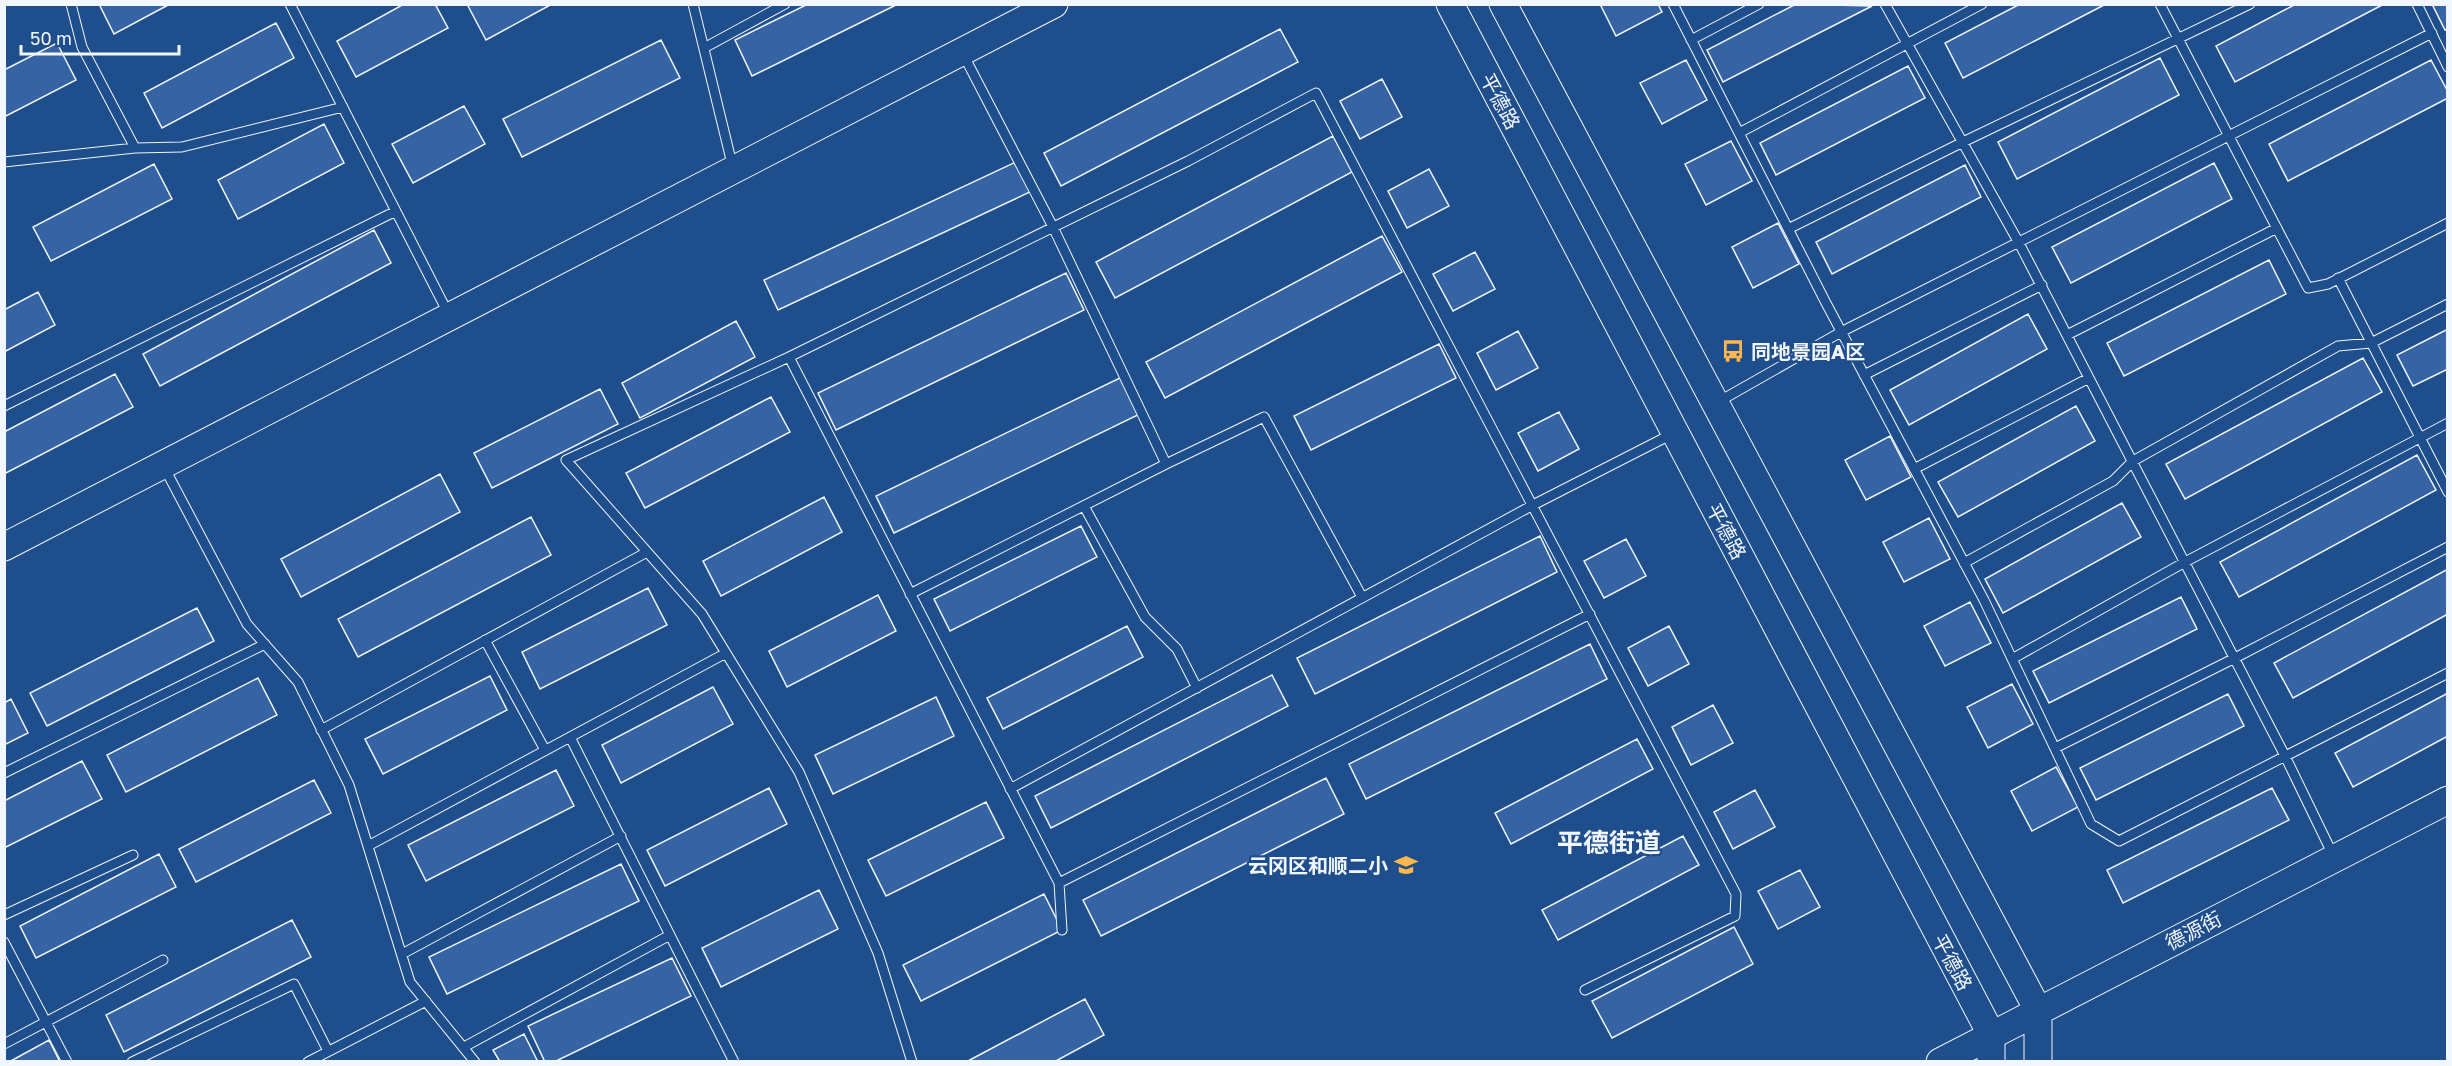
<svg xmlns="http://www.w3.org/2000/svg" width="2452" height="1066" viewBox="0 0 2452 1066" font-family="'Golos Text','Noto Sans SC',sans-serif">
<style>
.building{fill:#3563a3;stroke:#f2f6ff;stroke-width:1.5}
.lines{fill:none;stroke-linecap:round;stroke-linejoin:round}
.lane-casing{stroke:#f2f6ff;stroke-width:11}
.secondary-casing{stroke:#f2f6ff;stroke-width:29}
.lane{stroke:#1f4e8c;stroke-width:9}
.secondary{stroke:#1f4e8c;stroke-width:27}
.labels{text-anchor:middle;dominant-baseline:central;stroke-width:4.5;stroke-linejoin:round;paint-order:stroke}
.street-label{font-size:20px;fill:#f2f6ff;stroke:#1f4e8c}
.poi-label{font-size:20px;font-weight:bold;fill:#f2f6ff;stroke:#1f4e8c;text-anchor:start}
.district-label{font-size:26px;font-weight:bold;fill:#f2f6ff;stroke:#1f4e8c}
</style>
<rect width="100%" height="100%" fill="#1f4e8c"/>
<path class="building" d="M99,4H170L114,34Z
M404,4H435L448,28L356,77L337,41Z
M467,4H552L486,40Z
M808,4H898L752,76L735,40Z
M1600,4H1658L1662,12L1616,36Z
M1796,4L1872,6L1723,82L1707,50Z
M2020,4H2106L1963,78L1945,43Z
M2296,4H2384L2235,82L2216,46Z
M2432,4H2448V29L2445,30Z
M276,23L294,58L162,128L144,93Z
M1280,29L1298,62L1061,186L1044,153Z
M661,40L680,78L522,157L503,119Z
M57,43L76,80L4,117V70Z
M2160,58L2179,95L2017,179L1998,142Z
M1686,60L1707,100L1662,124L1640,83Z
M2431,60L2448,92V98L2288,181L2269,144Z
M1908,66L1925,98L1776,175L1760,143Z
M1382,79L1402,117L1360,139L1340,101Z
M464,106L485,144L413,183L392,144Z
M324,124L344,163L238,219L218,180Z
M1333,136L1352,172L1115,298L1096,262Z
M1731,141L1752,181L1706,205L1685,164Z
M1018,161L1032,191L778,310L764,280Z
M2214,163L2232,199L2071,283L2052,247Z
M154,164L172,199L51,261L33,227Z
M1965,165L1981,197L1832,274L1816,242Z
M1429,169L1449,206L1407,228L1388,191Z
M1778,223L1799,264L1753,288L1732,247Z
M374,230L391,263L160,386L143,354Z
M1382,236L1402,272L1165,398L1146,362Z
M1475,252L1495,289L1453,311L1433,274Z
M2269,260L2286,294L2124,376L2107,343Z
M1066,273L1084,310L836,430L818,393Z
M38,292L55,325L4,352V310Z
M2028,314L2047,349L1909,425L1890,390Z
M736,321L755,357L640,418L622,383Z
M2448,329V369L2413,386L2397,355Z
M1518,331L1538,368L1496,390L1477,353Z
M1439,344L1456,378L1311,450L1294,416Z
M2363,358L2382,392L2185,499L2166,464Z
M115,374L133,407L4,474V432Z
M1124,376L1142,413L894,533L876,496Z
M600,389L618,424L492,488L474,453Z
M771,397L790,432L645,508L626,473Z
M2076,406L2095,441L1958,517L1938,482Z
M1559,412L1579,449L1538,471L1518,433Z
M1890,436L1911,477L1866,500L1845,460Z
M2417,455L2436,490L2239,597L2220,562Z
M440,474L460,512L301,597L281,559Z
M824,497L842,532L721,596L703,561Z
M2122,503L2141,537L2003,613L1985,579Z
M531,517L551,555L358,657L338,619Z
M1929,518L1950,559L1904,582L1883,542Z
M1081,526L1097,557L950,631L934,599Z
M1540,536L1557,572L1315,694L1297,658Z
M1626,539L1646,576L1604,598L1584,561Z
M2448,569V614L2293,698L2274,663Z
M648,588L667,625L540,689L522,652Z
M878,595L896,631L787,687L769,651Z
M2181,597L2197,629L2049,703L2033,671Z
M1970,602L1991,643L1945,666L1924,626Z
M197,608L214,641L47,726L30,693Z
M1127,626L1143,657L1003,729L987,698Z
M1669,626L1689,664L1648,686L1628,648Z
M1590,644L1607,679L1366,799L1349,764Z
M1272,675L1288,706L1051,828L1035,796Z
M490,676L507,710L383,774L365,739Z
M258,678L277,715L126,792L107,755Z
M2012,684L2033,724L1988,748L1967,707Z
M713,687L733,724L621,783L602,745Z
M2448,693V736L2353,787L2335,753Z
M2228,694L2244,726L2096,800L2080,768Z
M936,697L954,736L833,794L815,755Z
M11,699L28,733L4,745V703Z
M1713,705L1733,743L1691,765L1672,727Z
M1637,739L1653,769L1511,844L1495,813Z
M82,761L102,799L4,848V801Z
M2056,767L2078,807L2032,831L2011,791Z
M556,770L574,806L426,881L408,845Z
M1326,778L1344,814L1101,936L1083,900Z
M314,780L331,813L196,882L179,849Z
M769,788L787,824L665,886L647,850Z
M2272,788L2289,820L2123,903L2107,870Z
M1755,790L1775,827L1733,849L1714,812Z
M986,802L1004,838L886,896L868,860Z
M1683,836L1699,865L1558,940L1542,910Z
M159,854L176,887L36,958L20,926Z
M621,864L639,901L447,994L429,957Z
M1800,870L1820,907L1778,929L1758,891Z
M819,890L838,929L721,987L702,948Z
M1044,894L1062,930L921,1001L903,965Z
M292,920L311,957L124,1052L106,1015Z
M1734,927L1753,964L1612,1038L1592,1001Z
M672,958L691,996L554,1062H545L528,1026Z
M1085,999L1104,1035L1054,1062H966Z
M524,1034L538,1062H500L493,1050Z
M49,1040L60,1062H9Z"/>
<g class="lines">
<g class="lane-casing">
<path id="lane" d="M71,4L82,47L135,148L182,147L343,107
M290,4L449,315
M693,4L733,168
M1673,4L1826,303L1984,600L2091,824L2119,841L2448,673
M1885,4L2019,243L2285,756L2334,857
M2160,4L2308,288L2328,284L2448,223
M2417,4L2448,67
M1691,40L1759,4
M704,48L785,4
M963,54L1053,227L1166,464L1264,417L1362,597
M1739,133L1982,4
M4,162L135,148
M1788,229L1963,142L2250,4
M2338,278L2448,492
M2067,335L2277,228
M789,357L566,460L702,614L799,772L878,953L912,1062
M1864,375L2042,285
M1718,402L1841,332L2432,33
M4,406L396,211
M164,467L247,624L298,682L349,785L410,982L475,1062
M1914,469L2089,378
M1084,506L1145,617L1177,649L1197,688
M1964,563L2113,481L2133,461L2338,346L2371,343L2448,304
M910,594L1166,464
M485,640L545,750
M2012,659L2185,562L2448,423
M321,730L647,552
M570,737L734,1062
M2055,748L2235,658L2448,547
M4,773L265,644
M1010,789L1533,505L1672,434
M368,846L726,653
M1059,883L1590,614
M4,915L133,855
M1062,930L1059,883L789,357L1188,161L1316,93L1736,894L1735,916L1585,990
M4,942L67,1062
M402,954L621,836
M4,1044L163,960
M464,1047L670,935
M132,1062L294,984L328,1051
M308,1062L426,1001"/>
</g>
<g class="secondary-casing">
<path id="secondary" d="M1450,4L1991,1034V1062
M1503,4L2038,1010V1062
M4,547L1054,4
M1940,1062L2448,800"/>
</g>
<use href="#lane" class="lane"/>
<use href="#secondary" class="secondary"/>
</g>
<defs>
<g id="bus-bare" transform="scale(1.8)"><path d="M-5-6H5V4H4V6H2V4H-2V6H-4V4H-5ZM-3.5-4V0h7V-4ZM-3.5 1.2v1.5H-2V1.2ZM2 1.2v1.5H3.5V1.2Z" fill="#ffb74d" stroke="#1f4e8c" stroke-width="2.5" paint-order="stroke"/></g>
<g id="school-bare" transform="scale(1.8)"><path d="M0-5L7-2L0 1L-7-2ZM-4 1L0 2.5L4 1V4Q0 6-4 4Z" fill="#ffb74d" stroke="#1f4e8c" stroke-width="2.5" paint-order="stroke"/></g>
</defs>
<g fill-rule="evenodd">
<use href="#bus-bare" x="1733" y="351"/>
<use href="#school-bare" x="1406" y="865"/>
</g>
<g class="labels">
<g class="street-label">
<text transform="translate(1501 101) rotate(62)">平德路</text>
<text transform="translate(1727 531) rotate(62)">平德路</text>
<text transform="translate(2193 930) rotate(-27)">德源街</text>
<text transform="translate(1953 962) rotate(62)">平德路</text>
</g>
<g class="poi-label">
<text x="1751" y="351">同地景园A区</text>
<text x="1388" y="865" text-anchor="end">云冈区和顺二小</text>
</g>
<g class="district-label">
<text x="1609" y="842">平德街道</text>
</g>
</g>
<rect width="2452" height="1066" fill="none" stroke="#f2f6ff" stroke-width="12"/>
<path d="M21 45v9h158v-9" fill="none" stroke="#f2f6ff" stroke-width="3"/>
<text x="30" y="45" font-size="18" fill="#f2f6ff" stroke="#1f4e8c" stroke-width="4.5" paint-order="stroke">50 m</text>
</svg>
